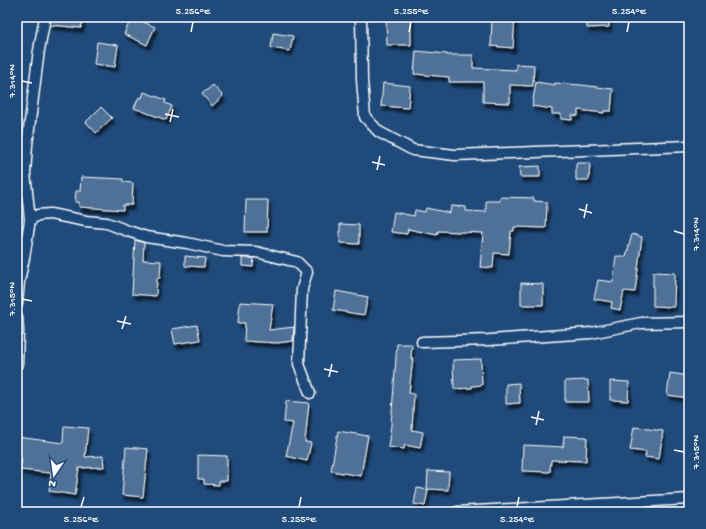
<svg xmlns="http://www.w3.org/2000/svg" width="706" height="529" viewBox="0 0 706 529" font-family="'Gochi Hand',sans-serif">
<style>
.building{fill:#507197;stroke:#fff;filter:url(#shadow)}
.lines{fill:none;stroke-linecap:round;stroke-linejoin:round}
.minor-casing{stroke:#fff;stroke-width:13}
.minor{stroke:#1f4a7a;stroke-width:10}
.ticks{fill:none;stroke:#fff;stroke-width:1.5}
.neatline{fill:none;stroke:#fff;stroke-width:1.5}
.ticks-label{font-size:10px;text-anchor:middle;fill:#fff}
</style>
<defs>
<filter id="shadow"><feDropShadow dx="2.5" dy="4.5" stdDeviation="1" flood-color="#0009"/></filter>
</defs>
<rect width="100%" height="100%" fill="#1f4a7a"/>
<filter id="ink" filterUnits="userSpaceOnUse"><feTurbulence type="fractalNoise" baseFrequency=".025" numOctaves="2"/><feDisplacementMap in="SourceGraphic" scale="8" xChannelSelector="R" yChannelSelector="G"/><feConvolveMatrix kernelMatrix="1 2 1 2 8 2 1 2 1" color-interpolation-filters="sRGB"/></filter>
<g filter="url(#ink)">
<path class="building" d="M51,17H83L81,28L50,25Z
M132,17L155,27L147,45L124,34Z
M386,17H411V45H387Z
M492,17H515L513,48L491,46Z
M587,17H609V27L587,28Z
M273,33L293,36L290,51L271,48Z
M97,42L118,45L115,67L94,64Z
M416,51L447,54V55H473V68L516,70V64L534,65L533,86L510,85V103L483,102V82H449V77L414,74Z
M536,82L555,85V83L581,85L613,89L611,111H604V113L578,110V116L572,115V120L561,119V114H552V109L532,106Z
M383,83L410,86L408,108L381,106Z
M213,85L223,96L212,106L202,94Z
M144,92L166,100L165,103L172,106L166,120L134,108L139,97L142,98Z
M101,107L112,118L96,133L86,122Z
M576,163H590L589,180H576Z
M540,166V177H520L519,167Z
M81,177L123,179V182L133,183L132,205H123V210L79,207V202H75L76,191H80Z
M500,197L534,198V201L547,202L546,228L514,227V231H511L509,254L494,253L493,268L480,267L483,233L438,231L437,235L408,229L407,234L391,232L394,212L414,216L415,210L425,212L426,208L450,213L451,206L466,207V211L486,212V201H500Z
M246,200H268L267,232H245Z
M340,224L359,225V244L340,243Z
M632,234L642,237L635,292L624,291L620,310L611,308L612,302L594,299L598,280L613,282L616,256L626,257Z
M135,240L144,243L143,260L161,261L160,278H157L156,296L132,294Z
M185,256L205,258L204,267L185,266Z
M242,258H254L253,267L242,266Z
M653,272L675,273L674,307L653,306Z
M521,283L543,284V305H521Z
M336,291L368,297L364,315L333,310Z
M240,302L273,304L269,330L294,327L293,341L277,343L244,341L245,323H238Z
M197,325L200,340L175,344L172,329Z
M397,344H412L411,358H413L409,393L414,394L412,430L423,432L420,448L405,445L404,449L388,447L391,425Z
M481,359L482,385L472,386V388L454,389L453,360Z
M670,373L689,376V398L667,395Z
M588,380L589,402H565V381Z
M610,381L629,382L628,401L610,400Z
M519,383L520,403L506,404V384Z
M286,401L309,403L305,442L311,443L307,461L286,456L293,423L284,422Z
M64,426L88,428L85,457L103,456L104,467L79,468L75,495L49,491L51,473L20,470L22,459L17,458V437L63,443Z
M634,427L663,431L659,459L645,457L646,452L630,450Z
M338,431L368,436L361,476L331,471Z
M564,436L587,437L586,461L551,460L550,472L522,471L523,445L563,447Z
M126,447L148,449L143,497L122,495Z
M198,455L227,456V481H219V485L204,484V479H198Z
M428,471L449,472L448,490L427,489Z
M417,488L428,490L425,506L414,504Z"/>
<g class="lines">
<g class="minor-casing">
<path id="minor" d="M361,17L362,80L365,117L379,132L413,150L455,155L689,146
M30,220L38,215L50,214L86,221L107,223L128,231L146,237L187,243L223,251L256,252L297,262L307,272L302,289L299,364L310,393
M17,304L19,281L24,258L30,220L25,173L27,145L39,50L45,17
M17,317L18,330L17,364
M422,342L489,340L591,333L641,323L689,322
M457,512L689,499"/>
</g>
<use href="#minor" class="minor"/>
</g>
</g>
<path class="ticks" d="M191,32L193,22M409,32L411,22M627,32L629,22M22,81L32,83M165,114L179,117M170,122L173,109M372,162L385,165M377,170L380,156M579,209L592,213M584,218L587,204M674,231L684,234M22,299L32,301M117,321L131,324M122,329L126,316M324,369L338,372M329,377L332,364M531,417L544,420M536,425L539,411M674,450L684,452M81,507L84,497M299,507L301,497M517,507L519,497"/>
<rect width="706" height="529" fill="none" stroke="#1f4a7a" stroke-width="44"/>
<g transform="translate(54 475) rotate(193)" stroke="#1f4a7a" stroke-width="3" paint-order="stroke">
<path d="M0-3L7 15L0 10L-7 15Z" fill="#ffffff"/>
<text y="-6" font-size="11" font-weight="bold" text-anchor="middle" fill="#ffffff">N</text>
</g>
<rect x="22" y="22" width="662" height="485" class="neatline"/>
<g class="ticks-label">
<text x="193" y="14">5.256°E</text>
<text x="411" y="14">5.255°E</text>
<text x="629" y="14">5.254°E</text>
<text transform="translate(11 81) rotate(-90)" y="4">7.314°N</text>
<text transform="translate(695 234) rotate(-90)" y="4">7.314°N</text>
<text transform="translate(11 299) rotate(-90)" y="4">7.315°N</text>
<text transform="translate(695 452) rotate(-90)" y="4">7.315°N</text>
<text x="81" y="522">5.256°E</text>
<text x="299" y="522">5.255°E</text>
<text x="517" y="522">5.254°E</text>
</g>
</svg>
